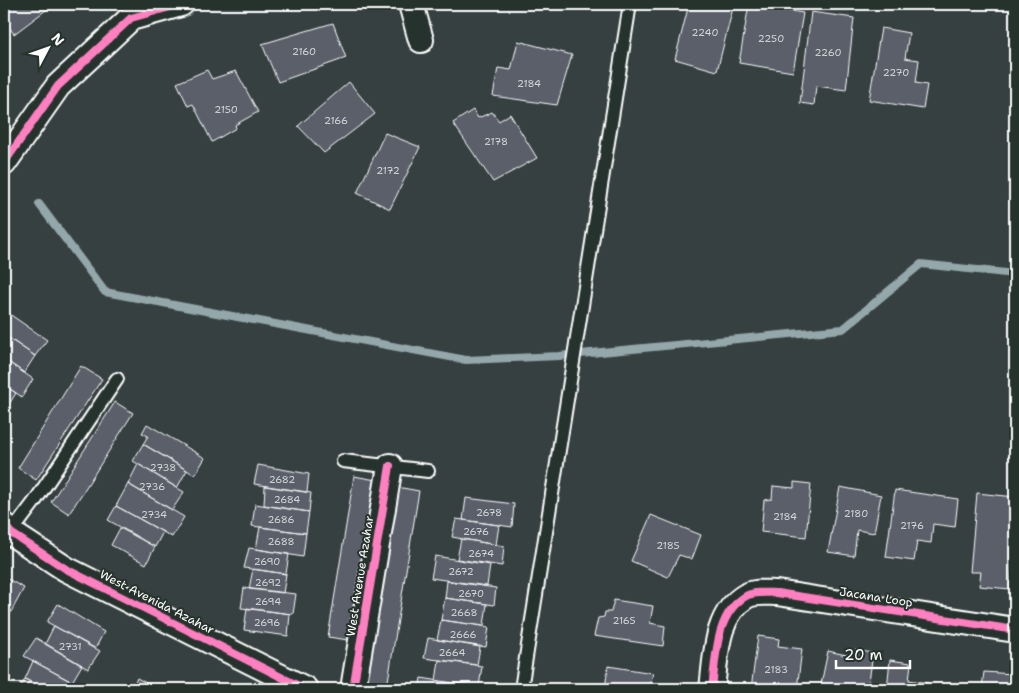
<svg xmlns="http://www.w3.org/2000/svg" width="1019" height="693" viewBox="0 0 1019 693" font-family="'Shantell Sans',sans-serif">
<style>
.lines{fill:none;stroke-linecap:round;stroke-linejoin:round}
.stream{stroke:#94a7ab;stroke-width:8}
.building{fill:#5a5e6b;stroke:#fff}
.service-casing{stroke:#fff;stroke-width:16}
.minor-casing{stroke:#fff;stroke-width:28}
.service{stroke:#26332d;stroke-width:12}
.minor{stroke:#26332d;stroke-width:24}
.cycleway-casing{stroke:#26332d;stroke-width:11}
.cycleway{stroke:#ff80c0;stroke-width:8}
.labels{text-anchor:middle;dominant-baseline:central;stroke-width:4;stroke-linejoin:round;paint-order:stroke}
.number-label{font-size:10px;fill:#d6d7da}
.street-label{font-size:12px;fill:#fff;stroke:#26332d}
</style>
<rect width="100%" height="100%" fill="#364040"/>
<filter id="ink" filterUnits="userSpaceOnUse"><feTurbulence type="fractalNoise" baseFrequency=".02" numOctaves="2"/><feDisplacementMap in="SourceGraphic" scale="10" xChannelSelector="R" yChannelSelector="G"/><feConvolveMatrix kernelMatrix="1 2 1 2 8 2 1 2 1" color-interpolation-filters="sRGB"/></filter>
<g filter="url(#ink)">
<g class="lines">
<path class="stream" d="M39,204L105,292L466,360L559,356L843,329L921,264L1015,274"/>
</g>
<path class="building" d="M4,4H54L14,34L4,20Z
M492,4H550L492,7Z
M689,4H734L717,71L675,59Z
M749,4L803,13L793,72L739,63Z
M811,12L854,18L846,90L816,86L814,105L800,103Z
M333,23L346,58L278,82L262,44Z
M881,28L909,33L905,58L919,60L916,83L927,85L923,109L869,100Z
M518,41L572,55L557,105L493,96L498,68L511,70Z
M207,70L212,79L236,71L258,112L235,125L236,128L212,142L193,104L188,106L177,83Z
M349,82L375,114L324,153L298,126Z
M473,110L478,118L492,112L499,121L510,114L537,158L493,182L453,123Z
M385,133L420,147L390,209L357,193Z
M8,313L47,340L35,356L4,335V319Z
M4,335L35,356L24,373L4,359Z
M4,359L33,379L22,397L4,385Z
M81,366L102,379L36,480L18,468Z
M4,385L16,393L6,409L4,408Z
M115,402L133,413L69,514L51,502Z
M147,424L205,458L195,475L143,444L148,436L142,433Z
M143,444L187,470L177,488L133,461Z
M138,464L184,492L172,510L128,484Z
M258,465L309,474L307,492L254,484Z
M354,476L376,480L348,640L328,637Z
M794,482L811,484L806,537L761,532L764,500L772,499L773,486L794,488Z
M128,484L184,517L172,537L116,506Z
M265,486L311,493L309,512L264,505Z
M397,487L419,491L387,687L366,683Z
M840,487L881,495L874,533L857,530L854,556L828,552Z
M895,490L958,499L955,527L933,524L931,543L917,541L914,561L886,557Z
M977,493L1015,497V538L1010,589L979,586L981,572H970Z
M466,498L514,504L512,527L463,520Z
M255,504L309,512L306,533L252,526Z
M116,506L163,532L155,547L108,520Z
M651,515L701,535L692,559L679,555L668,577L631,561Z
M456,519L499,525L496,545L452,537Z
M260,527L306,533L303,557L256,549Z
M120,528L155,547L146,564L111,545Z
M461,539L504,546L502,566L457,559Z
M249,548L289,554L286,574L244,568Z
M435,556L490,565L487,586L431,578Z
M253,569L286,574L283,593L249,589Z
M6,578L24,588L4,625V581Z
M447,581L496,588L494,605L445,598Z
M244,588L296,594L293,614L241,608Z
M445,598L487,604L484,626L441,620Z
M614,600L653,606L650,623L665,626L663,646L594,636L598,618L604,617L605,612H611Z
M58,604L104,632L95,649L47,622Z
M247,608L290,614L288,636L244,630Z
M441,620L489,627L486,647L437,640Z
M54,626L100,651L88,669L45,644Z
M758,636L779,639L778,646L802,649L797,689H751Z
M36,638L82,665L72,682L24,656Z
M428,638L480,647L477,665L424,658Z
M855,650L873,653L868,689H820L828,651L855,657Z
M439,660L482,666L479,687L436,681Z
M890,660L911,663L909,680L928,683L927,689H887Z
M33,661L72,682L79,686L77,689H44L25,679Z
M608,666L653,673L650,685L653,686L652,689H605Z
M984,672L1013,674L1011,689H953V685L982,688Z
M137,678L157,689H132Z
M421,678L479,687V689H419Z
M25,679L44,689H19Z"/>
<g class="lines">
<g class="service-casing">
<path id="service" d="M343,461L428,471
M11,533L35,501L117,379
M521,689L630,4"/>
</g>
<g class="minor-casing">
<path id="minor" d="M411,4L421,40
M4,163L58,86L131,18L181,4
M4,525L11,533L66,569L305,689
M353,689L390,466
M712,689C716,658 715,614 746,596C755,591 768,593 777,593L1015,630"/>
</g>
<use href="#service" class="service"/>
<use href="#minor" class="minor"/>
<g class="cycleway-casing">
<path id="cycleway" d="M4,163L58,86L131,18L181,4
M4,525L11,533L66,569L305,689
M353,689L390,466
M712,689C716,658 715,614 746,596C755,591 768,593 777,593L1015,630"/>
</g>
<use href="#cycleway" class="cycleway"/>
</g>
</g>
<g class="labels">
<g class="number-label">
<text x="705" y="32">2240</text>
<text x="771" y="38">2250</text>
<text x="304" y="51">2160</text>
<text x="828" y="52">2260</text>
<text x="896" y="72">2270</text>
<text x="529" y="83">2184</text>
<text x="226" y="109">2150</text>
<text x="336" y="120">2166</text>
<text x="496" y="141">2178</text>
<text x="388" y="170">2172</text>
<text x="163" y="467">2738</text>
<text x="282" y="479">2682</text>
<text x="152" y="486">2736</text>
<text x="287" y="499">2684</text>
<text x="489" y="512">2678</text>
<text x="856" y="513">2180</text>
<text x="154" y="514">2734</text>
<text x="785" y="516">2184</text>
<text x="281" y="519">2686</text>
<text x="912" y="525">2176</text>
<text x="476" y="531">2676</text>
<text x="281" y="541">2688</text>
<text x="668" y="545">2185</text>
<text x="481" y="553">2674</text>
<text x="267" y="561">2690</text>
<text x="461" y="571">2672</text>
<text x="268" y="582">2692</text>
<text x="471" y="593">2670</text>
<text x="268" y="601">2694</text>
<text x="464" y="612">2668</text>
<text x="624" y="620">2165</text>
<text x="267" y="622">2696</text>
<text x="463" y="634">2666</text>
<text x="70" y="646">2731</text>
<text x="452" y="652">2664</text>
<text x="776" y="669">2183</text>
</g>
<g class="street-label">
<text transform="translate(360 576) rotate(-81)">West Avenue Azahar</text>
<text transform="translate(876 597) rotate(9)">Jacana Loop</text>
<text transform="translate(157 602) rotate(27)">West Avenida Azahar</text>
</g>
</g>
<rect width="1019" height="693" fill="none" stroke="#26332d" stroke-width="20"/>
<rect x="10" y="10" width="999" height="673" fill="none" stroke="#fff" stroke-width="2" filter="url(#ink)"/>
<g transform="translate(48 48) rotate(49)" stroke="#26332d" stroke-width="4" paint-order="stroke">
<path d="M0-4L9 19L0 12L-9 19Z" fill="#ffffff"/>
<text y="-8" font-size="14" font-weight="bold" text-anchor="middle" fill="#ffffff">N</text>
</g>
<path d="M836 660v8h74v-8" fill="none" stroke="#ffffff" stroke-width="2.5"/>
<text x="844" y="660" font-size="15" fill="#ffffff" stroke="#26332d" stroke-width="4" paint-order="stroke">20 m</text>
</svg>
